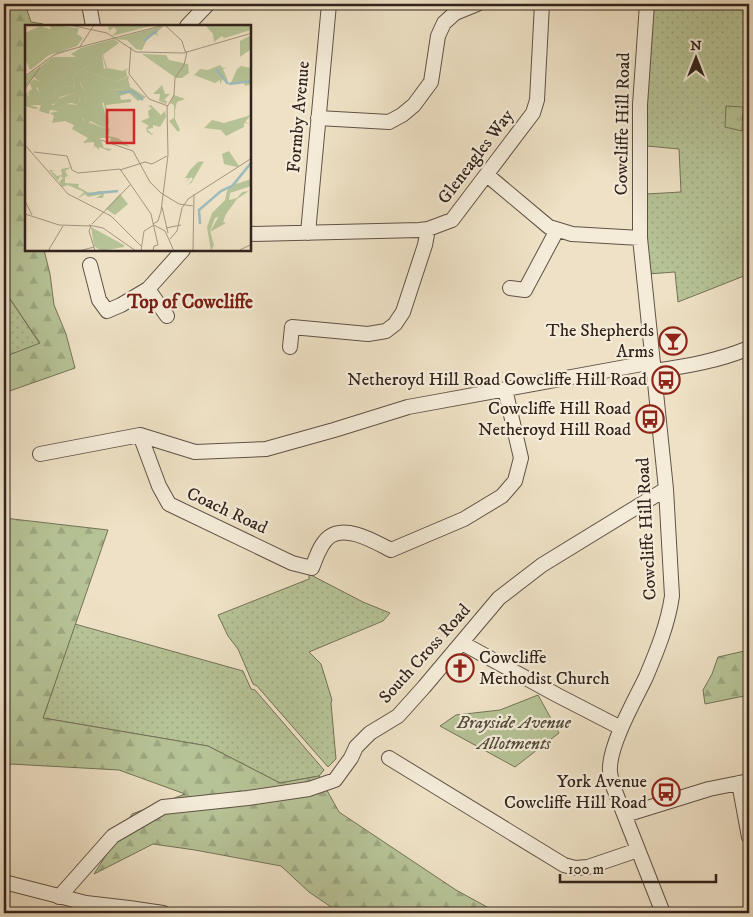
<svg xmlns="http://www.w3.org/2000/svg" width="753" height="917" viewBox="0 0 753 917" font-family="'IM FELL DW Pica',serif">
<style>
.grass{fill:url(#grass-dots);stroke:#747359}
.forest{fill:url(#forest-firs);stroke:#747359}
.park{fill:url(#park-tufts);stroke:#747359}
.garden{fill:#b6c396;stroke:#747359}
.lines{fill:none;stroke-linecap:round;stroke-linejoin:round}
.minor-casing{stroke:#615246;stroke-width:16}
.minor{stroke:#f4ecd9;stroke-width:14}
.labels{text-anchor:middle;dominant-baseline:central;stroke-width:4.5;stroke-linejoin:round;paint-order:stroke}
.street-label{font-size:18px;fill:#32231c;stroke:#f4ecd9}
.poi-label{font-size:18px;fill:#32231c;stroke:#f4ecd9;text-anchor:end}
.park-label{font-size:18px;font-style:italic;fill:#534b3a;stroke:#f4ecd9}
.neighbourhood-label{font-size:19px;font-weight:bold;fill:#7a1f14;stroke:#f4ecd9}
.inset-river{fill:none;stroke:#9cbcbc;stroke-width:2.5}
.inset-road{fill:none;stroke:#a39581;stroke-width:1}
.view{fill:#d62828;fill-opacity:0.15;stroke:#d62828;stroke-width:2.5}
.inset-edge{fill:none;stroke:#32231c;stroke-width:2.5}
</style>
<defs>
<pattern id="grass-dots" width="8" height="8" patternUnits="userSpaceOnUse" patternTransform="scale(1.25)"><rect width="8" height="8" fill="#b6c396"/><path d="M2 2h.1M6 6h.1" fill="none" stroke="#9da781" stroke-width="1.8" stroke-linecap="round"/></pattern>
<pattern id="forest-firs" width="22" height="20" patternUnits="userSpaceOnUse" patternTransform="scale(1.25)"><rect width="22" height="20" fill="#b6c396"/><path d="M5 1l3.5 6h-7zM16 11l3.5 6h-7z" fill="#9da781"/></pattern>
<pattern id="park-tufts" width="24" height="20" patternUnits="userSpaceOnUse" patternTransform="scale(1.25)"><rect width="24" height="20" fill="#b6c396"/><path d="M3 7l-1-3M5 7V3M7 7l1-3M15 17l-1-3M17 17v-4M19 17l1-3" fill="none" stroke="#9da781"/></pattern>
</defs>
<rect width="100%" height="100%" fill="#eee1c5"/>
<filter id="stains"><feTurbulence type="fractalNoise" baseFrequency=".004" numOctaves="4"/><feColorMatrix values="0 0 0 0 .2 0 0 0 0 .09 0 0 0 0 .02 0 0 0 .5 -.17"/></filter>
<radialGradient id="worn" r=".72"><stop offset=".6" stop-color="#630" stop-opacity="0"/><stop offset="1" stop-color="#630" stop-opacity=".3"/></radialGradient>
<path class="grass" d="M653,4H749V274L678,302L675,272L648,274L646,236V194L681,192L679,149L647,146V72Z
M4,290L40,344L4,357Z
M309,574L363,602L390,613L383,621L309,652L321,664L332,700L331,703L336,759L328,767L257,686L253,684L238,649L228,636L218,615L309,579Z
M75,624L243,671L251,689L255,690L324,770L319,776L280,783L208,746L43,718Z"/>
<path class="forest" d="M4,4H25L31,22L43,24V26H26V250H44L50,274L54,305L66,334L75,368L4,393V357L40,343L4,290Z
M4,518L108,530L43,718L208,746L280,783L319,776L339,812L456,890L498,913H340L309,892L281,866L195,850L153,844L94,874L132,814L185,794L119,770L11,764L4,773Z
M749,650V695L705,704L703,690L712,674L718,657Z"/>
<path class="park" d="M726,106L743,107L742,131L725,127Z"/>
<path class="garden" d="M538,695L559,733L515,767L440,726L456,715L500,710Z"/>
<g class="lines">
<g class="minor-casing">
<path id="minor" d="M89,4L93,26
M647,4L640,105V238L666,489L672,596C668,624 657,651 646,677C635,700 611,742 610,767C609,773 612,780 613,786L663,913
M187,26L208,4
M318,118L389,122L402,115L414,105L431,82L438,36L444,23L455,13L477,4
M487,175L549,227L572,234L640,238
M308,233L329,4
M250,234L419,230L428,229L452,220L533,113L537,100L542,4
M90,265L99,300L107,311L121,305L148,289L183,250
M510,288L525,290L557,230
M148,289L167,316
M290,347L292,327L368,334L386,331L395,324L403,312L425,245L428,229
M654,371C687,366 718,361 749,348
M140,435L159,486L169,504L292,563L312,568C316,558 320,544 329,537C346,524 375,542 391,550L464,519L502,496L515,481L521,458L505,389
M40,454L140,435L195,452L266,449L334,430L408,407L653,362
M462,643L557,695L621,728
M389,758L564,865L575,868L588,867L638,850
M739,783L749,837
M625,815L709,789L749,781
M4,882L86,903L129,908L163,913
M59,897L113,836L163,807L248,798L309,789L335,780L351,758L356,747L370,733L398,716L424,687L499,598L542,565L666,489"/>
</g>
<use href="#minor" class="minor"/>
</g>
<defs>
<g id="bar-ring" transform="scale(1.4375)"><circle r="9.5" fill="#f4ecd9" stroke="#8f2418" stroke-width="1.5"/><path d="M-6-5H6L.8 .8V4.5H3.5V6h-7V4.5H-.8V.8Z" fill="#8f2418"/></g>
<g id="bus-ring" transform="scale(1.4375)"><circle r="9.5" fill="#f4ecd9" stroke="#8f2418" stroke-width="1.5"/><path d="M-5-6H5V4H4V6H2V4H-2V6H-4V4H-5ZM-3.5-4V0h7V-4ZM-3.5 1.2v1.5H-2V1.2ZM2 1.2v1.5H3.5V1.2Z" fill="#8f2418"/></g>
<g id="church-ring" transform="scale(1.4375)"><circle r="9.5" fill="#f4ecd9" stroke="#8f2418" stroke-width="1.5"/><path d="M-1.2-6h2.4v3.5h3.3v2.4h-3.3V6h-2.4V-.1h-3.3v-2.4h3.3Z" fill="#8f2418"/></g>
</defs>
<g fill-rule="evenodd">
<use href="#bar-ring" x="673" y="341"/>
<use href="#bus-ring" x="666" y="380"/>
<use href="#bus-ring" x="650" y="419"/>
<use href="#church-ring" x="460" y="668"/>
<use href="#bus-ring" x="666" y="792"/>
</g>
<g class="labels">
<g class="street-label">
<text transform="translate(299 117) rotate(-85)">Formby Avenue</text>
<text transform="translate(623 124) rotate(-89)">Cowcliffe Hill Road</text>
<text transform="translate(476 157) rotate(-53)">Gleneagles Way</text>
<text transform="translate(227 511) rotate(25)">Coach Road</text>
<text transform="translate(647 529) rotate(-93)">Cowcliffe Hill Road</text>
<text transform="translate(425 654) rotate(-48)">South Cross Road</text>
</g>
<g class="poi-label">
<text x="654" y="331">The Shepherds<tspan x="654" dy="21">Arms</tspan></text>
<text x="647" y="380">Netheroyd Hill Road Cowcliffe Hill Road</text>
<text x="631" y="409">Cowcliffe Hill Road<tspan x="631" dy="21">Netheroyd Hill Road</tspan></text>
<text x="479" y="658" text-anchor="start">Cowcliffe<tspan x="479" dy="21">Methodist Church</tspan></text>
<text x="647" y="782">York Avenue<tspan x="647" dy="21">Cowcliffe Hill Road</tspan></text>
</g>
<g class="park-label">
<text x="514" y="723">Brayside Avenue<tspan x="514" dy="21">Allotments</tspan></text>
</g>
<g class="neighbourhood-label">
<text x="190" y="302">Top of Cowcliffe</text>
</g>
</g>
<g transform="translate(25 25)">
<rect width="226" height="226" fill="#eee1c5"/>
<path d="M26,0L54,3L52,9L58,13L52,21L24,30L5,45L0,33V8L15,1L25,4ZM83,0H130L87,11L92,6L89,2L84,6ZM140,0L132,7L133,12L131,9L123,12L117,25L111,24L102,15L90,14ZM180,0H226V5L199,13L197,11L189,17L188,9ZM89,14L94,18L77,30L79,45L64,40L48,51L50,63L37,60L39,64L31,65L29,73L18,70L5,74L29,80L35,73L49,68L55,72L54,77L60,78L61,69L55,57L61,46L91,57L104,51L101,64L85,65L94,73L77,78L83,97L79,103L65,96L63,99L54,90L53,80L47,78L41,79L37,84L33,81L34,86L25,85L24,89L14,86L16,80H5L14,83L10,84L0,81V65L5,73L14,67L12,61L16,58L9,52L0,63V52L5,48L15,39L20,35L25,32L34,28L53,23L25,32L15,39L8,47L28,32H51L46,29L56,23ZM195,189H201L198,197L201,198L185,207Z" fill="#b6c396"/>
<path d="M226,10V24L215,32V16ZM86,24L78,30L82,43L98,46L103,43L101,46L105,62L121,72L113,76L104,68L95,71L96,75L106,74V77L81,80L84,98L80,102L85,104L83,111L93,113L105,122L85,117L86,113H75L79,123L87,124L84,126L74,122V125L70,121L69,123V117L58,118L63,113L47,104L49,100L40,96L27,98L29,91L25,88L34,86L32,78L23,80L8,76L5,73L3,67L7,64L5,58L9,54L17,58L11,63L14,67L6,73L18,69L29,73L31,65L38,63L37,60L50,63L48,51L64,40L81,44L77,30ZM61,46L91,57L103,51L101,64L85,65L93,73L78,74L83,97L79,103L58,95L53,80L41,79L37,84L32,78L35,72L49,68L55,72L54,78H60L61,69L55,58ZM117,29L141,30L144,35L163,39L164,48L157,53H151ZM195,40L198,43L203,42L212,44L216,41L226,43V59L220,61L219,57L206,58L212,44L203,42L198,44L203,56L198,53L195,60V55L190,58L169,50L175,44L183,45ZM137,60L140,69H145L139,75L142,76L141,79L134,76L135,69H128ZM149,70L160,74L152,77L150,85V94L155,105L153,107L144,96L149,93V80L145,78ZM126,80L136,90L140,86L141,92L135,102L128,100V103L122,104L127,109L129,107L127,110L122,107L121,103L124,101L116,96L124,93L123,86L127,83L123,81ZM226,90L220,97L226,99L219,98V102L201,111L196,105L179,103L187,95L199,98ZM179,136L167,157L162,161L168,154L166,152L160,158L164,153H160L148,172L165,145L173,137ZM226,136L211,159L226,154V161L205,168L204,175L212,173L217,167L224,166L212,174L201,189L190,193L185,206L189,220L186,226L182,202L187,188L200,175L202,166ZM47,142L40,146L43,151L40,152V158L54,159L53,162L66,169L74,166L89,167L79,168L78,173H71L77,169L63,172L60,169L52,174L59,167L43,160L37,162L34,157L38,153L35,151L33,156L24,145H31L26,146L32,151L37,150L36,144Z" fill="#b6c396" fill-rule="evenodd"/>
<path d="M95,169L103,179L90,190L81,184Z" fill="#b6c396"/>
<path d="M204,126L214,141L212,142L199,139L197,129ZM66,202L99,220V222L76,226L69,221Z" fill="#b6c396"/>
<path class="inset-river" d="M119,16L132,5M191,44L203,59M204,59L227,56M94,68L107,66L118,75M63,169L93,166M175,199L174,185L196,166L207,161L227,137"/>
<path class="inset-road" d="M45,0L82,8L111,27L160,28M140,0L157,16L160,26M106,22L104,49L124,74L143,81M54,23L69,0M162,27L227,8M0,51L32,28L139,0M0,64L15,42M76,115L108,126L125,157L136,168L154,179L168,181M0,120L43,169L86,191L116,221M9,127L42,131L47,145L53,148L95,144L126,189L133,220L129,221L128,226M95,145L120,137L127,139L142,131M0,176L7,190M137,182L143,208M0,189L34,200L66,201M67,199L105,160M128,199L133,196L136,186L143,130L142,82L149,70L150,53L159,40L162,27L160,26L161,28M64,200L78,203L111,226M66,201L64,206L70,226M141,203L156,200M145,214L152,206L157,183L163,174L227,133M23,226L38,201M54,226L69,222M116,226L119,206L129,200L140,206L149,226M168,226L169,169M213,226L227,219"/>
<path class="view" d="M82,85H109V118H82Z"/>
<rect width="226" height="226" class="inset-edge"/>
</g>
<rect width="753" height="917" fill="none" stroke="#eee1c5" stroke-width="20"/>
<rect x="5" y="5" width="743" height="907" fill="none" stroke="#32231c" stroke-width="2.5"/>
<rect x="10" y="10" width="733" height="897" fill="none" stroke="#32231c"/>
<g transform="translate(696 58)" stroke="#f4ecd9" stroke-width="4" paint-order="stroke">
<path d="M0-4L9 19L0 12L-9 19Z" fill="#32231c"/>
<text y="-8" font-size="14" font-weight="bold" text-anchor="middle" fill="#32231c">N</text>
</g>
<path d="M560 874v8h156v-8" fill="none" stroke="#32231c" stroke-width="2.5"/>
<text x="568" y="874" font-size="15" fill="#32231c" stroke="#f4ecd9" stroke-width="4" paint-order="stroke">100 m</text>
<rect width="100%" height="100%" filter="url(#stains)"/>
<rect width="100%" height="100%" fill="url(#worn)"/>
</svg>
